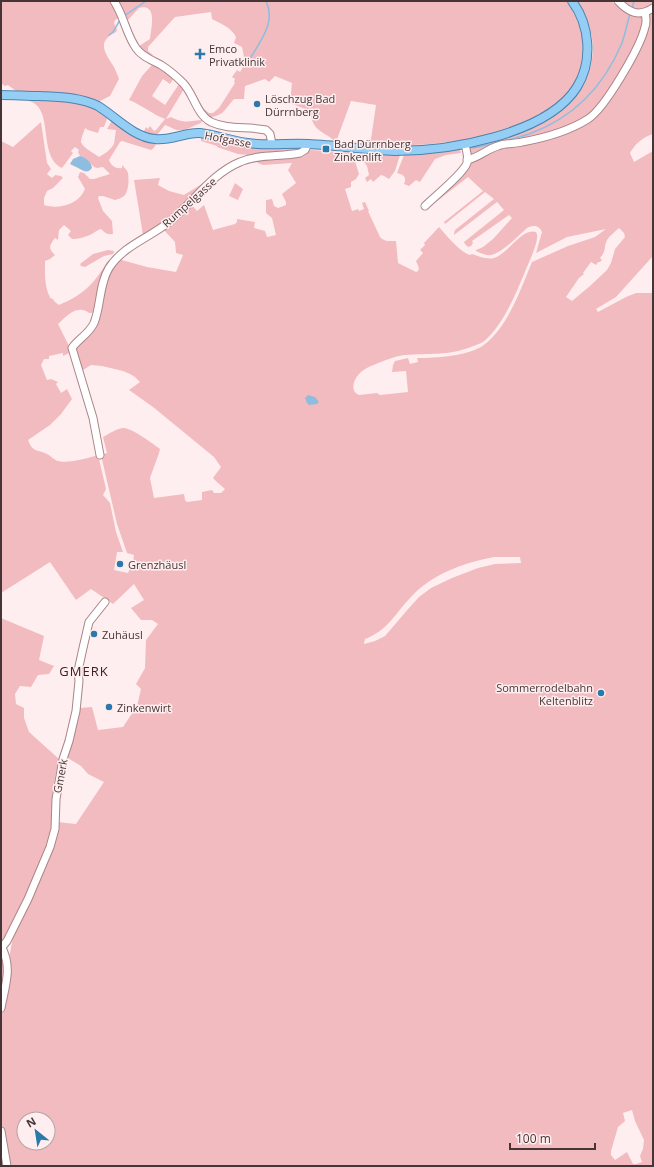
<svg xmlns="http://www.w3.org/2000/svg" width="654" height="1167" viewBox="0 0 654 1167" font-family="'Open Sans',sans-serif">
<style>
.green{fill:#f2bbbf;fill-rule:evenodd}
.water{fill:#8ebde0}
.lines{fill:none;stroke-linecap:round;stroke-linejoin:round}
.stream{stroke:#8ebde0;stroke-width:1.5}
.minor-casing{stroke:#a98588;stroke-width:9}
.major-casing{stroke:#4a83ae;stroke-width:10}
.minor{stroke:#fff;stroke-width:7}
.major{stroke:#94cef5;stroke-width:8}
.poi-dot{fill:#2b78ab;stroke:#ffeeef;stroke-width:1.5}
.labels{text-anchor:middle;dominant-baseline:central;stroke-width:3;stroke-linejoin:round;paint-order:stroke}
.poi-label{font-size:11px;fill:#453536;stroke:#ffeeef;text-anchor:start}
.street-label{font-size:11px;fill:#453536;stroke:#ffeeef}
.quarter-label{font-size:13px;letter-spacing:1px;fill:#3c2023;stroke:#ffeeef}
</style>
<rect width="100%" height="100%" fill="#ffeeef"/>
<path class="green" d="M1,1H110L119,18L115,20L114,23L117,30L116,32C98,41 103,50 112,64C115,68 117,74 119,79L110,96L98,102L64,94L16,91L8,85L5,86L2,84Z
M118,1H568C581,17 587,41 583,61C580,77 572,93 560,103C550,111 539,115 528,120C479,143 424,146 370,146L376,105L351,101L336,142C323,130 313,133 310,111L290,103L292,83L275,76L269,82L265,79L245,86L244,99H234C225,109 223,117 208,117L205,114L193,93L194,92L204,109L209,113H213L219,108L235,83L234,82L235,79L232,77L237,70L240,72C246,64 244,56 242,47L234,43L236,37C231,27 221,24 212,19L211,12L175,17L148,47V51L153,55L152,58L142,50L139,46L150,39C151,28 158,3 139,8L128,20Z
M578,1H611C621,9 631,17 644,17L641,32L622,70L597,108L587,117L564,128L475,155H472C469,152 469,150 471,146C486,141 502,136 517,131C524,129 531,127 537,124C571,109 598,76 592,38C590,24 584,13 578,1Z
M622,1H653V4C641,13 632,11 622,1Z
M653,9V134C643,137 635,144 630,153L634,162L653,151V256L616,297L596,309L598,312L626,297L636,293H653V1166H1V946L8,964L13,937L22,916L57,822L76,824L104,782L88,774L81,766L66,757L74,732L80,708L92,707L98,730L123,727L137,706L141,689L136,684L145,668L146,640L158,624L152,620H141L131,608L144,600L134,584L113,604L91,589L76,600L50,562L1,593V141L13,147L41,122L47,163L51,169L47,174L52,178L55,175L61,176L63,178L53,188L47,191L44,198V205C59,210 79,204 85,189L78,177L80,172L84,173L90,179H94L110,174L103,167L97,168L94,167L86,159L80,156L78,152L79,150L75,147L71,151L73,153L62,168C37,156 55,108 29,101L28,99C36,99 43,100 51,100C75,102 87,104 108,116L104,127H100L98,133L88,130L85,128C84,132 81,138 81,142C82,147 95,154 99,157L107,152L111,148L114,144L116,130L107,129L111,122H114L156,142C156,146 154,148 151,150L122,141L120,142L109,160C111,166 116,169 122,168V165C124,167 127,170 128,173C129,179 129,191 124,196C122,198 118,199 115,200L103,196H99L98,198L103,211L112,221L113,234C107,235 105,233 101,229C97,230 95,232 92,234C86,237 78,239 72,239L68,235L71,231L64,225L59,230L58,240L55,238C49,246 48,248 55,255L50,259L45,261C45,274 44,287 51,299L52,298L55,302L59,305C83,295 94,284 107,262L110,260H112L94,312C90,314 89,313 86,311C74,306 66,317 58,324L69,346V353L63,356V353L49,356V359H44L41,365L47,380L51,379L58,382L56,384L61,393L67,389L72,399L61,414L50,425L28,440C33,453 37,449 47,454C51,456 54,460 58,461C67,464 89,458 98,455L106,489L103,495L110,503L116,532L123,552H117L114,570L128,573L133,562L134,555L127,553L117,524L101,455L107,453L103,437C109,434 117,428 124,428C133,429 152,443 160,449L159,453L150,478L154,498L184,494L185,500L187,502L202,500V492L212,490L214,493H221L225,489L218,483L213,478L221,467L214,457L153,407L129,390L140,382L135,377L130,374L123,371L102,366L91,365L80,372L74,350L95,324L108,276L118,259L147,267L176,272L179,265L183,255L176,253L175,242L163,229L191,204L197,211L204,205L213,230L235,224L237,222V219L255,222L254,228L265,231L267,237L276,235L272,218L266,213V200L272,199L274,206L278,208L286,205V202L282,194L296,183L288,170L292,163L263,165L258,163L256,160L302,157C306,156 307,152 311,150L355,153V161L359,174L356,179L351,182V187L345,189L352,211L358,209L359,211L364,209L362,203L365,202L369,211H368L380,237C385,242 389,241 396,241L398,263L416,272L418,271L419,268L416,261L423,253L420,250L425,245L424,243L439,227C447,236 460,252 470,255L472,254C479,256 486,260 494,258C508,254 522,227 536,232C541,239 528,263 525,272C515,295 503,326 483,342C480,344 475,345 471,347C447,356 430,353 405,355C395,356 386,360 376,364C368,367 359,371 355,380C352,386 353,393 359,395L377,393L380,395L408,392L406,371L392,372L393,365L395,361L408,358L410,364L418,362L417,358C436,358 471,356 485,344C509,325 521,288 532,262L568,246L595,237L606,229L567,237L536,253L542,232C539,225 533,225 527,228C518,236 502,253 491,255C486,256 481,253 476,251V250L483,247L493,239L512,218L509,215L472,241L473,243L471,246L468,247L465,244L464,242L504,210L497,202L454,235V234L455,230L494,199L485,192L445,224L444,222L483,191L468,177L432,205V203L469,165L489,151L513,145L592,118L633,61L648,13ZM619,228L624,233L625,237L615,249L611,263L607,270L590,286L572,301L566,297L579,278L584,274L583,273L591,262L596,265L598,262H600L602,260L600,258C607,250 603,249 607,240C610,235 615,232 619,228ZM494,557H520L521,563L495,564L478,568L452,578L431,588L419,597L409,608L385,636L375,641L364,644L365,639C387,631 395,614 410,598C432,574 463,563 494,557ZM632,1110L635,1121L644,1140L643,1149L640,1156L642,1162L636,1164H633L627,1152L615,1160L611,1155V1151L618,1127L625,1121L623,1113ZM24,1119H48V1143H24Z
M152,65L165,72L174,78L170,84L163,79L152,96L165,105L179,84L184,89L166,119L171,117C185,124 187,121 202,120L201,123C193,126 182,133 174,129C171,128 169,126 165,125L157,135L145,132L144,131L146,127L148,129L150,126L154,131L156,130L165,119C152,114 142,105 129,100L142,76Z
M201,137L298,147L300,149L299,151L249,155L238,154L217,147V146L201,141Z
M458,149L460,150L461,153L446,155L435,159L420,182L416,180L409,186L404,184C407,177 404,175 397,173L404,155L435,153Z
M357,154L400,155L395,171L389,179L384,176L381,175L373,182L371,179L367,182L365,178L369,175L367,166L364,162L369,160L357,159Z
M160,178L158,185L169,191L184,195L205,182L210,180L170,219L143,235L134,180Z
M235,183L243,189L238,200L229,196Z
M108,250L114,251V252L113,254L104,256L85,267L81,266L80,264L93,254Z
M1,618L44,636L39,660L54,666L49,674L38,675L31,687L20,686L15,694L16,704L24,708V718L29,732L59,759L53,787L51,821H53C46,861 24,899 7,936L1,940Z"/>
<path class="water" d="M80,156C86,158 91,161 92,168C88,173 85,172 80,169C77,167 73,166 70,164L73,159Z
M308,395L315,397L319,402L317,404L309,405L307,403L305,398Z"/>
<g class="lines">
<path class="stream" d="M632,9L634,1
M124,16L146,1
M109,35L113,32L120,20
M251,57C261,40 276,22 266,1
M473,148C491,144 511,140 529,134C573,118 604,86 622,43C625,34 627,24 630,14"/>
<g class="minor-casing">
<path id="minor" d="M114,1C124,16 126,34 136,48C142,57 152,60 161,65C169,70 176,76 183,83C194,94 196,114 211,122C228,130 247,126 266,130L270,134L272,144
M618,1C629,13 639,17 653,8
M467,160C478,158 487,149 498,146C505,143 514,144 522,142C544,138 569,131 588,119C605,108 640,48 645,27C647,22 646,17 645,12
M425,206C435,196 463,174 467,163C469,157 466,150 465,144
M100,455L93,418L72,348C78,339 89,334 94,323C101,306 99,284 109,268C123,246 149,238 169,222C193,203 211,174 240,162C258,154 280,157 300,153L305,150L308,144
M1,946C13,967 5,986 1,1008
M2,947L7,941L28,899L50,847L55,829L56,799L63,759L69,741L76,711L79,681L78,671L83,648L89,622L105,602
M1,1131L7,1166"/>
</g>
<g class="major-casing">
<path id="major" d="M1,95C14,95 27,96 40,96C59,97 80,97 98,106C116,117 133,137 155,139C171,141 185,132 200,133C216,135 232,141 248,143C268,146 288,143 308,144C337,145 366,150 395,151C448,151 547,135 577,87C593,61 590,25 572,1"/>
</g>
<use href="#minor" class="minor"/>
<use href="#major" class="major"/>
</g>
<g class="poi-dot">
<path d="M198 48h4v4h4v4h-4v4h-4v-4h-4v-4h4z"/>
<circle cx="257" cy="104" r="4"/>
<rect x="322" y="145" width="8" height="8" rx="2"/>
<circle cx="120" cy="564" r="4"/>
<circle cx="94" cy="634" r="4"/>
<circle cx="601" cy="693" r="4"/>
<circle cx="109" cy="707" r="4"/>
</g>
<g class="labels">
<g class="poi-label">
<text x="209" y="48">Emco<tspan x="209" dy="13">Privatklinik</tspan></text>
<text x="265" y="98">Löschzug Bad<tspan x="265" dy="13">Dürrnberg</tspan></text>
<text x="334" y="143">Bad Dürrnberg<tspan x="334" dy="13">Zinkenlift</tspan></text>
<text x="128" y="564">Grenzhäusl</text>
<text x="102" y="634">Zuhäusl</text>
<text x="593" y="687" text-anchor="end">Sommerrodelbahn<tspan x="593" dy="13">Keltenblitz</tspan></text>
<text x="117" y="707">Zinkenwirt</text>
</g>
<g class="street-label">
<text transform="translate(228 139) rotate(11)">Hofgasse</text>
<text transform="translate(189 202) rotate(-42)">Rumpelgasse</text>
<text transform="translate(60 776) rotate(-79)">Gmerk</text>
</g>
<g class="quarter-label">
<text x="84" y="671">GMERK</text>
</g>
</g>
<rect width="654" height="1167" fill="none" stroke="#453536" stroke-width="4"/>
<g transform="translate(36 1131) rotate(330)"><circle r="19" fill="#ffeeef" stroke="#b5a4a5"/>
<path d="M0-3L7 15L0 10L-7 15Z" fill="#2b78ab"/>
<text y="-6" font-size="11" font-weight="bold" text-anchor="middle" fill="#453536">N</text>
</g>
<path d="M510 1143v6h85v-6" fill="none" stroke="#453536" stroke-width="2"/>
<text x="516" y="1143" font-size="12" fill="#453536" stroke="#ffeeef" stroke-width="3" paint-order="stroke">100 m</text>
</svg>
